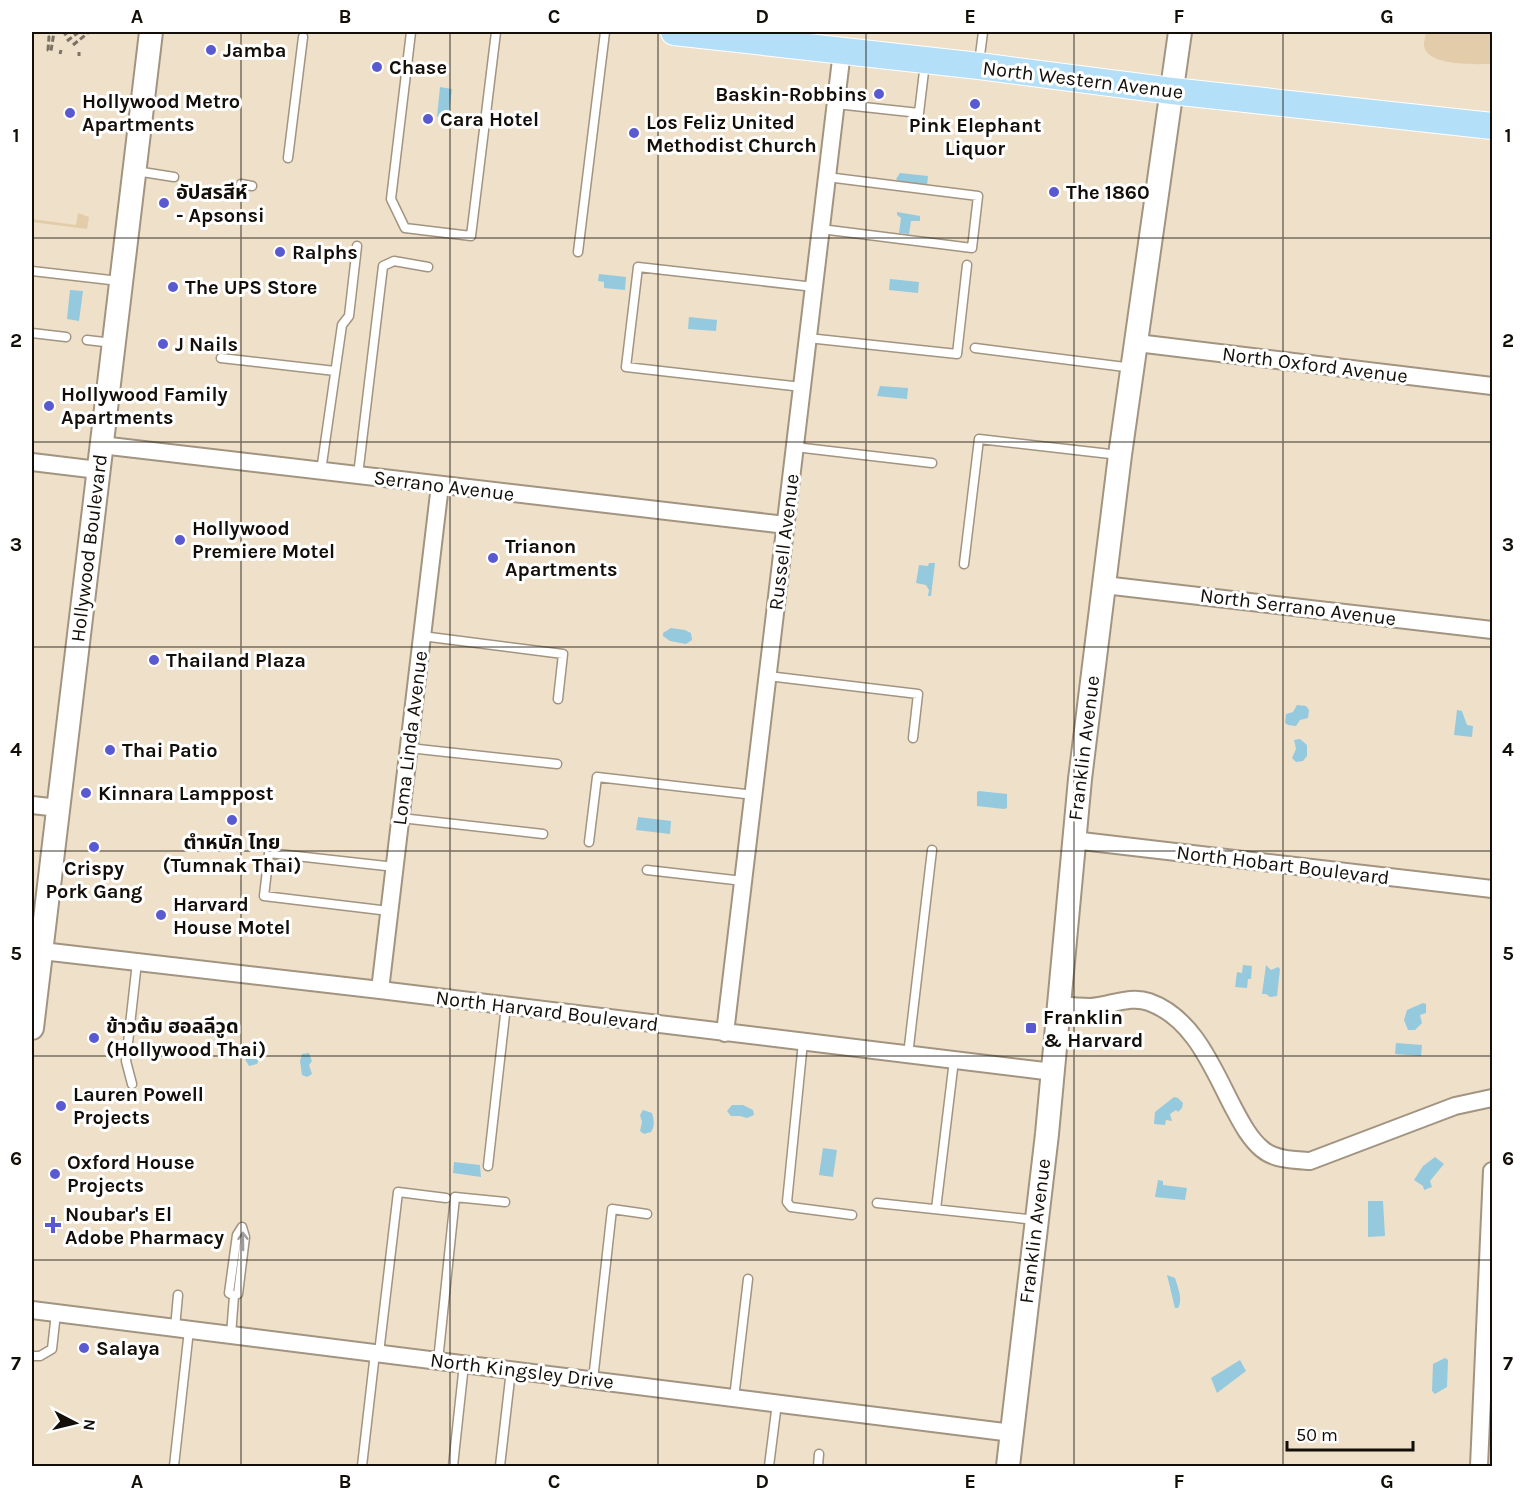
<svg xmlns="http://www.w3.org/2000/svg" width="1524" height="1498" viewBox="0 0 1524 1498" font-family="Karla,'Noto Sans Thai',sans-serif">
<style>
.green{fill:#e3cca9}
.water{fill:#95c9dd}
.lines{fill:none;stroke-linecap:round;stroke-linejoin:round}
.lane-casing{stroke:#a29480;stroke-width:11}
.street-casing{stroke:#a29480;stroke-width:20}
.secondary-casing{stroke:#a29480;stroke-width:26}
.primary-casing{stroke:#fff;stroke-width:28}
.path{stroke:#7c7264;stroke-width:3;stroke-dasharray:6 3;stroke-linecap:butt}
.lane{stroke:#fff;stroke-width:8}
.street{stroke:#fff;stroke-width:16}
.secondary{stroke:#fff;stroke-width:22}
.primary{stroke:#b3dff8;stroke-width:26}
.oneway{stroke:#a19f9c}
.grid{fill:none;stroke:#130e07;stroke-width:1.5;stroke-opacity:0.55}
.poi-dot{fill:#595ad2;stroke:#fff;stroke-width:2}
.labels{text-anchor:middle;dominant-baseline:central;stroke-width:6;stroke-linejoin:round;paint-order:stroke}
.poi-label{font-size:20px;font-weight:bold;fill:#130e07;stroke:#fff;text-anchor:start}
.street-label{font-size:20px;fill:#130e07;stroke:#fff}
.neatline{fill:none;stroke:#130e07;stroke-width:2}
.grid-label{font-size:20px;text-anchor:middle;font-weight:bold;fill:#130e07}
</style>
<rect width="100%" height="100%" fill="#efe0ca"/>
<path class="green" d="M1426,32H1492V64C1478,64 1428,67 1424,46C1424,42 1425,36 1426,32Z
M78,213L89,217L87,229L32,222V219L76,225Z"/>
<path class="water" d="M440,87L452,89L448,119L445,120L437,117Z
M900,173L928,176L927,186L900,183L896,179Z
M897,212L920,216V221H911L909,234L899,233L901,218L897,215Z
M599,274L626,277L625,290L604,288V282L598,281Z
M890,279L919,282L918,293L889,290Z
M70,290L83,291L79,321L67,319Z
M689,317L717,320L716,331L688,329Z
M880,386L908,388L907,399L877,396Z
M929,563H935L931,596H928L929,590L926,585L916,583L919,565L928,566Z
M671,628L685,630L691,633L692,640L686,644L670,641L663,636V633Z
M1297,705L1306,706L1309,710L1308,718L1300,720L1296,726L1288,725L1285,723L1286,714L1293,712Z
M1457,710L1462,711L1467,725L1473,726L1472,737L1454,735Z
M1300,739L1307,745V756L1303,761L1296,762L1292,758L1296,749L1294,740Z
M979,791L1007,794V808L1004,809L977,806V792Z
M638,817L671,821L670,834L636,830Z
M1243,965L1252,966L1251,979H1248L1247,988L1235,987L1237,972L1242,973Z
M1266,965L1271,970L1278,967L1280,969L1277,996L1270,997L1266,994H1262Z
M1423,1003L1426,1004V1013L1420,1015L1422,1023L1415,1030H1408L1404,1020L1407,1010Z
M256,1043L260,1045L261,1054L257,1064L249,1066L245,1059L251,1054L252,1046Z
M1396,1043L1422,1045L1421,1056L1395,1054Z
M309,1053L312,1061L309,1065L312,1074L307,1077L302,1075L300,1061L302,1054Z
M1174,1097L1178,1098L1183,1103L1182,1108L1178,1112L1176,1110L1170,1114L1172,1121L1166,1120L1165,1125L1154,1124L1155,1112Z
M732,1105H743L753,1110L754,1115L747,1118L740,1116H731L727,1111Z
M643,1110L652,1113C654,1120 655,1126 651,1132L644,1134L640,1131L642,1122L640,1115Z
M823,1148L837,1150L833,1177L819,1175Z
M1435,1157L1444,1164L1430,1181L1432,1187L1424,1190L1423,1186L1414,1180L1423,1166Z
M454,1162L480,1165L481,1177L453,1173Z
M1158,1180L1163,1181V1185L1187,1188L1185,1200L1155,1197Z
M1368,1201H1383L1385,1236L1368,1237Z
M1167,1275L1175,1278C1178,1288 1183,1299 1178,1308H1175Z
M1445,1358L1448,1360L1447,1387L1435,1394L1432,1391L1433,1364Z
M1240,1360L1246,1371L1217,1393L1211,1378Z"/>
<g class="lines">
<g class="lane-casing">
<path id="lane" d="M411,32L391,199L405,228L471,236L496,32
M979,63L983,32
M836,104L919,113L925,63
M288,158L303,37
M136,171L174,177
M241,184L252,186
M821,229L972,248L978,196L827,177
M578,252L605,32
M32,271L119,281
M32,333L66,337
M808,338L957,354L967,265
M87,340L113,343
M975,348L1133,368
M221,358L335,371
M802,387L626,367L638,267L814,287
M795,447L932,463
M321,471L342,325L349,316L357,246
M358,475L383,266L394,261L428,267
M964,564L979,439L1119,455
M422,636L563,654L558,699
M768,676L918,694L913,738
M409,748L557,764
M401,818L543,834
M589,842L597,777L754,795
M647,870L743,881
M389,911L264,896L269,853L395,867
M803,1042L787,1202L791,1207L852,1215
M908,1055L932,850
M132,1084L126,1061L137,962
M488,1166L506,1006
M877,1203L1036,1220
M936,1209L954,1060
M175,1328L178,1295
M231,1335L234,1296L229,1293L237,1235L242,1227L245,1237L238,1294L234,1296
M379,1353L398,1192L446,1198
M32,1356H40L52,1349L56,1313
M438,1361L455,1197L505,1202
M593,1380L612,1209L647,1214
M734,1398L748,1279
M174,1466L189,1330
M362,1466L375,1353
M453,1466L464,1364
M500,1466L511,1370
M769,1466L777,1403
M818,1466L819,1454"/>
</g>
<g class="street-casing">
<path id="street" d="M1137,343L1492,386
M101,445L786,525
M32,462L98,470
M1104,585L1492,630
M32,805L59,808
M1073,840L1492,889
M42,951L380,990L1053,1072
M380,990L440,485
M1058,1005C1069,1006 1080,1007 1090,1007C1110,1006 1130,995 1149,1002C1194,1018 1213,1069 1233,1107C1241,1122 1249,1138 1262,1149C1275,1160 1294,1160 1310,1161L1455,1106L1492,1098
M725,1033L842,51
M32,1310L1012,1433
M1479,1466L1492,1171"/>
</g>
<g class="secondary-casing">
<path id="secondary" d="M32,1028L151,32
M1008,1466L1047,1134L1080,779L1120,455L1180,32"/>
</g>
<g class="primary-casing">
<path id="primary" d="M674,32L979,66L1172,91L1492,126"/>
</g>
<path class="path" d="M44,33L45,32
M64,35L68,32
M48,36L49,37L48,50L51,51L54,32
M67,41L79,32
M73,45L89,32
M60,54L61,50
M79,56V52"/>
<use href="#lane" class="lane"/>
<use href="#street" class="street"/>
<use href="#secondary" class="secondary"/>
<use href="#primary" class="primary"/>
</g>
<defs><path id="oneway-shaft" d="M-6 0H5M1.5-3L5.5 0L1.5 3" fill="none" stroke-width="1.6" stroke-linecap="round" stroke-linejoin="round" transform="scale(1.5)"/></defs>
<use class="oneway" href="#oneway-shaft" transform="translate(243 1241) rotate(-91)"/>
<path class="grid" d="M241,32V1466M450,32V1466M658,32V1466M866,32V1466M1074,32V1466M1283,32V1466M32,238H1492M32,442H1492M32,647H1492M32,851H1492M32,1056H1492M32,1260H1492"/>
<g class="poi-dot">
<circle cx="211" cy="50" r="6"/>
<circle cx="377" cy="67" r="6"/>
<circle cx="879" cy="94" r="6"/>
<circle cx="975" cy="104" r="6"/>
<circle cx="70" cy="113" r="6"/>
<circle cx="428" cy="119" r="6"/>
<circle cx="634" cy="133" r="6"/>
<circle cx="1054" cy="192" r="6"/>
<circle cx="164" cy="203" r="6"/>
<circle cx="280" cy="252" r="6"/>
<circle cx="173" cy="287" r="6"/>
<circle cx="163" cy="344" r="6"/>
<circle cx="49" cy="406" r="6"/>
<circle cx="180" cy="540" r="6"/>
<circle cx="493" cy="558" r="6"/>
<circle cx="154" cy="660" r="6"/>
<circle cx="110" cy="750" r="6"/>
<circle cx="86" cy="793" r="6"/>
<circle cx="232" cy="820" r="6"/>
<circle cx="94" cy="847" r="6"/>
<circle cx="161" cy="915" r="6"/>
<rect x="1025" y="1022" width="12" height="12" rx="3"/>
<circle cx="94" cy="1038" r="6"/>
<circle cx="61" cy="1106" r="6"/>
<circle cx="55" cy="1174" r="6"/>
<path d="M50 1216h6v6h6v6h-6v6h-6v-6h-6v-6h6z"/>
<circle cx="84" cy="1348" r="6"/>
</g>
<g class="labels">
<g class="poi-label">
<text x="223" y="50">Jamba</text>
<text x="389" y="67">Chase</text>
<text x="867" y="94" text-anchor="end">Baskin-Robbins</text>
<text x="82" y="101">Hollywood Metro<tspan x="82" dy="23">Apartments</tspan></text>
<text x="440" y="119">Cara Hotel</text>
<text x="646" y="122">Los Feliz United<tspan x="646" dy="23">Methodist Church</tspan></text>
<text x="975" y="125" text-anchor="middle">Pink Elephant<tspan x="975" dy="23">Liquor</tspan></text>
<text x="176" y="192">อัปสรสีห์<tspan x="176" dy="23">- Apsonsi</tspan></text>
<text x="1066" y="192">The 1860</text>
<text x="292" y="252">Ralphs</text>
<text x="185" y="287">The UPS Store</text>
<text x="175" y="344">J Nails</text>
<text x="61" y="394">Hollywood Family<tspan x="61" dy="23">Apartments</tspan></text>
<text x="192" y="528">Hollywood<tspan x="192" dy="23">Premiere Motel</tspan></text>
<text x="505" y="546">Trianon<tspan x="505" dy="23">Apartments</tspan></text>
<text x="166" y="660">Thailand Plaza</text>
<text x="122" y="750">Thai Patio</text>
<text x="98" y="793">Kinnara Lamppost</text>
<text x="232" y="842" text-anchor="middle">ตำหนัก ไทย<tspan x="232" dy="23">(Tumnak Thai)</tspan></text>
<text x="94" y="868" text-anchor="middle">Crispy<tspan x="94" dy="23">Pork Gang</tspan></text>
<text x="173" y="904">Harvard<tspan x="173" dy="23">House Motel</tspan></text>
<text x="1043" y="1017">Franklin<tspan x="1043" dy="23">&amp; Harvard</tspan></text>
<text x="106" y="1026">ข้าวต้ม ฮอลลีวูด<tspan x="106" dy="23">(Hollywood Thai)</tspan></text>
<text x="73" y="1094">Lauren Powell<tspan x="73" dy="23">Projects</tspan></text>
<text x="67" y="1162">Oxford House<tspan x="67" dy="23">Projects</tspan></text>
<text x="65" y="1214">Noubar's El<tspan x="65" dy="23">Adobe Pharmacy</tspan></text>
<text x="96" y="1348">Salaya</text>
</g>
<g class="street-label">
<text transform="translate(1083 80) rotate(7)">North Western Avenue</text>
<text transform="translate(1315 365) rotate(7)">North Oxford Avenue</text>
<text transform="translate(444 486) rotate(7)">Serrano Avenue</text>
<text transform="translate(784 542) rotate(-83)">Russell Avenue</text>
<text transform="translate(89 548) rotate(-83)">Hollywood Boulevard</text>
<text transform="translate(1298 607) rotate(7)">North Serrano Avenue</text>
<text transform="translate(410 738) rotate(-83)">Loma Linda Avenue</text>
<text transform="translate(1084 748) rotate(-83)">Franklin Avenue</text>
<text transform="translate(1283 865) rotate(7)">North Hobart Boulevard</text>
<text transform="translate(547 1011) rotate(7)">North Harvard Boulevard</text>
<text transform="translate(1035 1231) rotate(-83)">Franklin Avenue</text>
<text transform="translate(522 1371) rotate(7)">North Kingsley Drive</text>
</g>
</g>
<rect width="1524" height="1498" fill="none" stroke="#ffffff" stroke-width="66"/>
<g transform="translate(75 1423) rotate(97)" stroke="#ffffff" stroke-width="4.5" paint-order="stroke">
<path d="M0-4.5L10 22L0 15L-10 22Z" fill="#130e07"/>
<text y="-9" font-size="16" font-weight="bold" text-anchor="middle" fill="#130e07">N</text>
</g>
<path d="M1287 1441v9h126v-9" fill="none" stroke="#130e07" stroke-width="3"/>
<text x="1296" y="1441" font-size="18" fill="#130e07" stroke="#ffffff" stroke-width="4.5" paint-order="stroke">50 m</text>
<rect x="33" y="33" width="1458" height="1432" class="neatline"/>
<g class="grid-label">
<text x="137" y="23">A</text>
<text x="345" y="23">B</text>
<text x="554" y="23">C</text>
<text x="762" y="23">D</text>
<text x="970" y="23">E</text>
<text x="1179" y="23">F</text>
<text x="1387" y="23">G</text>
<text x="16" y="142">1</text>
<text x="1508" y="142">1</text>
<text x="16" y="347">2</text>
<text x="1508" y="347">2</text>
<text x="16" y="551">3</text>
<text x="1508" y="551">3</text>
<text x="16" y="756">4</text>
<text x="1508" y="756">4</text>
<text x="16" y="960">5</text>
<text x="1508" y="960">5</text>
<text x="16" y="1165">6</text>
<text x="1508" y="1165">6</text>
<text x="16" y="1370">7</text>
<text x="1508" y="1370">7</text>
<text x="137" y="1488">A</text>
<text x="345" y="1488">B</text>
<text x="554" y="1488">C</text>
<text x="762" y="1488">D</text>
<text x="970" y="1488">E</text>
<text x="1179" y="1488">F</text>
<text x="1387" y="1488">G</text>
</g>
</svg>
